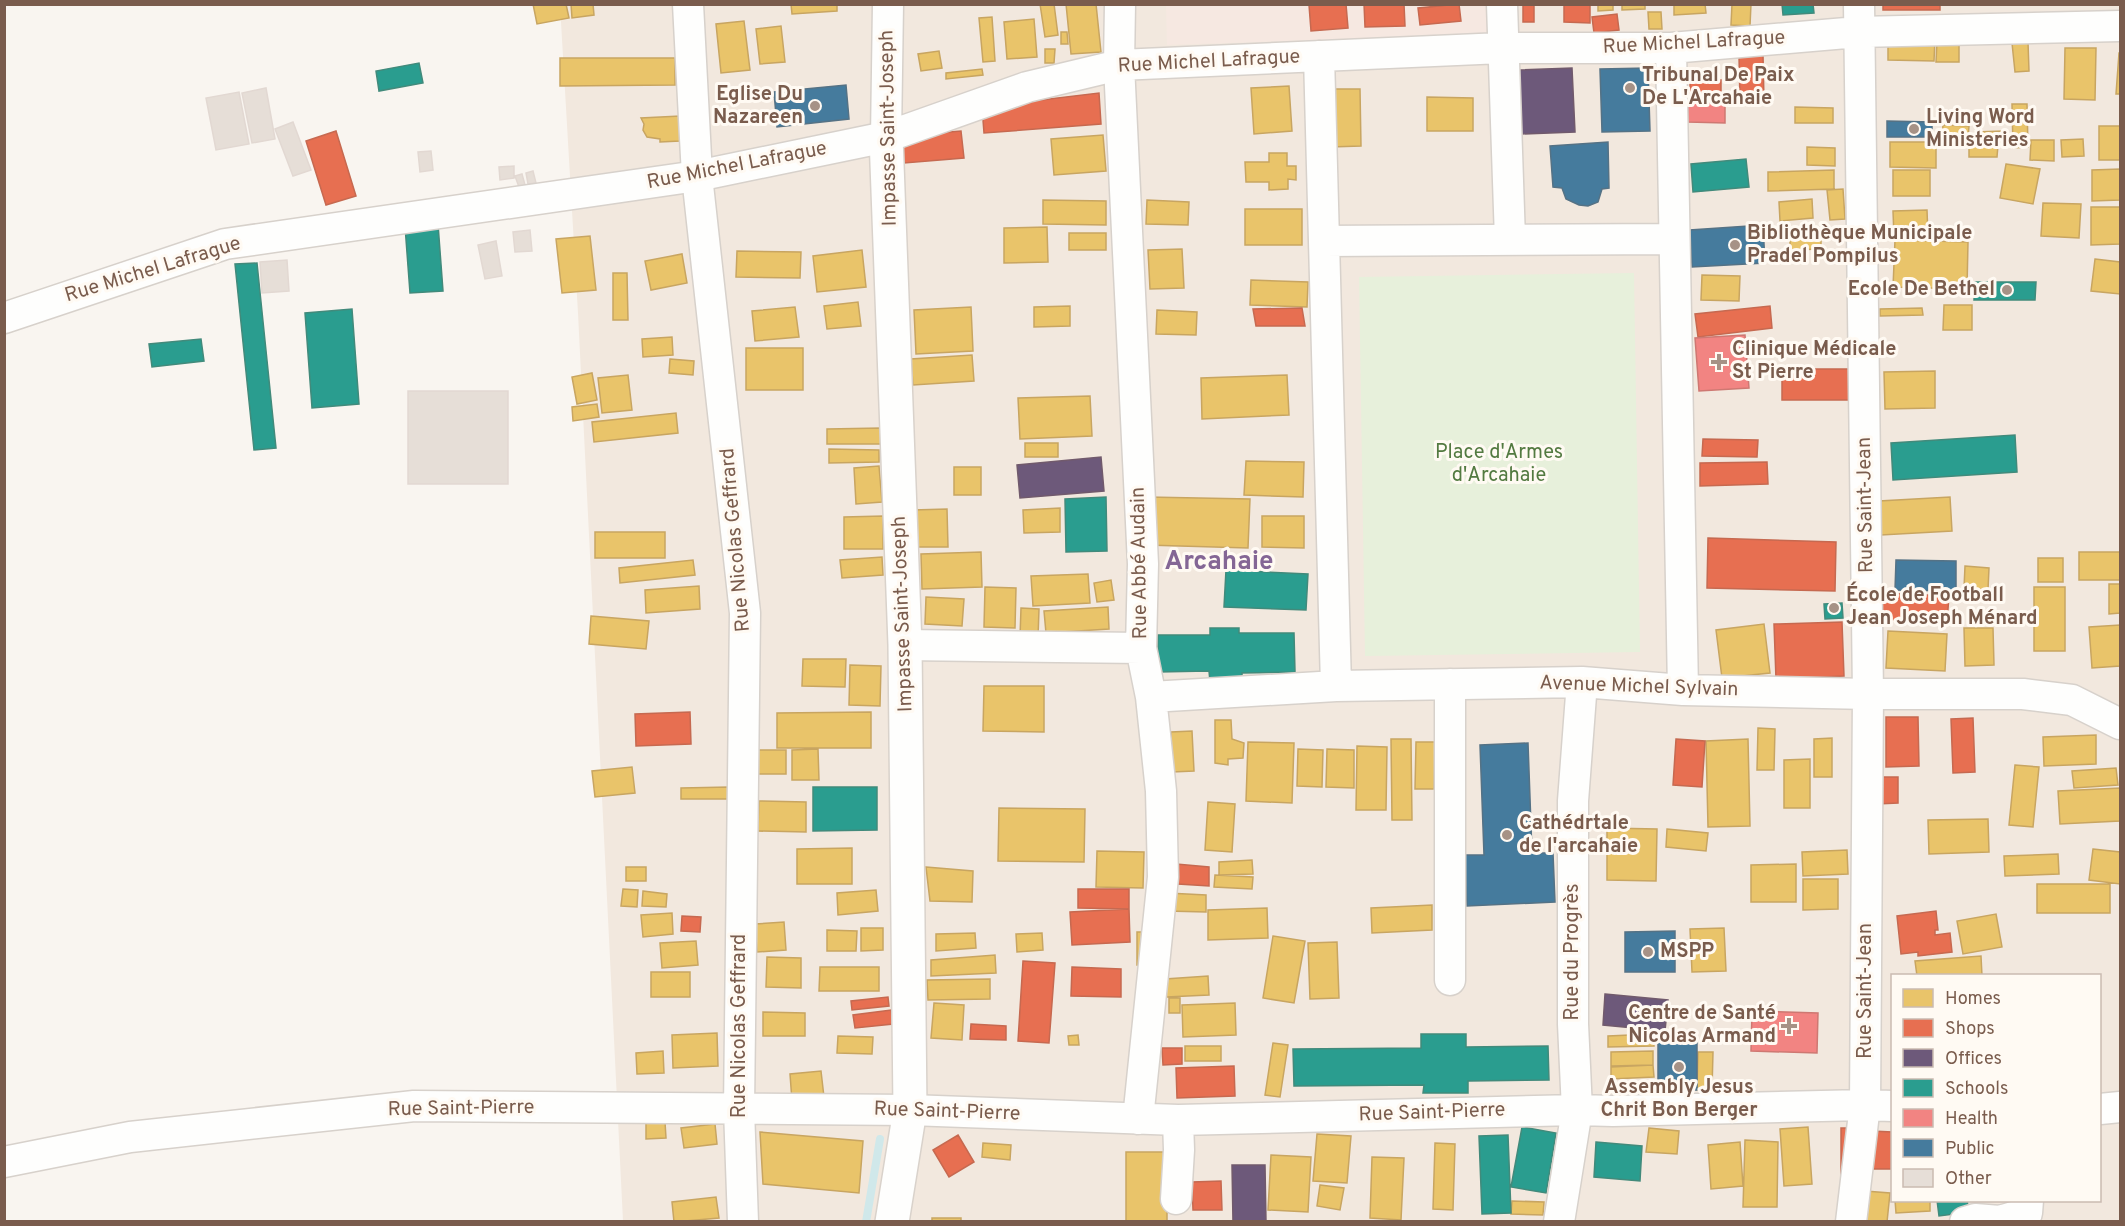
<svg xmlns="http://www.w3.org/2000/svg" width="2125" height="1226" viewBox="0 0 2125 1226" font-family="Overpass,sans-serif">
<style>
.residential{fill:#f2e8de;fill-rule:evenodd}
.commercial{fill:#f6e8e1}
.green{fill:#e7f0db}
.homes{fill:#e9c46a;stroke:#c8a561;stroke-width:1.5}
.shops{fill:#e76f51;stroke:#c66950;stroke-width:1.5}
.offices{fill:#6d597a;stroke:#715a6c;stroke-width:1.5}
.schools{fill:#2a9d8f;stroke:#428a7b;stroke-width:1.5}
.health{fill:#f28482;stroke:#ce7872;stroke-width:1.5}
.public{fill:#457b9d;stroke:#557285;stroke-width:1.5}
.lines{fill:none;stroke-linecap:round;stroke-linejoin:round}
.stream{stroke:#d0e8ea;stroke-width:8}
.building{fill:#e6ded7;stroke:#e2d8d2;stroke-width:1.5}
.street-casing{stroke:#d7d1cb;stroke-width:33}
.secondary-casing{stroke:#d9d2cb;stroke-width:36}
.street{stroke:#fefefd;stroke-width:30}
.secondary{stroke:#fefefd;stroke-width:33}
.poi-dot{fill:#a69286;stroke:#fffaf3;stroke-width:2}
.labels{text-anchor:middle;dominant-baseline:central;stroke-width:6;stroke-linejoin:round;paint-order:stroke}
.street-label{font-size:20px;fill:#7a5c4d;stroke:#fffaf3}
.poi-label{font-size:20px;font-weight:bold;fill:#7a5c4d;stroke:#fffaf3;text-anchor:start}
.park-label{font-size:20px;fill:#537a41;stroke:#fffaf3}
.district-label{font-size:26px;font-weight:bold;fill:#846695;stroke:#fffaf3}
</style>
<rect width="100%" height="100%" fill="#f9f5f0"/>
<path class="residential" d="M560,5H2120V1221H623L578,313ZM1892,976H2100V1200H1892Z"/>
<path class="commercial" d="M1166,5H1490L1491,34L1167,45Z"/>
<path class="green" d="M1634,273L1640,652L1365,656L1359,277Z"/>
<path class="homes" d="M533,4H566L569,18L537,24Z
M571,4H593L594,15L572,18Z
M791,4H837V11L792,14Z
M1040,4H1054L1058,35L1045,37Z
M1066,4H1096L1101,52L1071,54Z
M1598,4H1613V10L1598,11Z
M1622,4H1645V9L1622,10Z
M1674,4H1705L1706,13L1674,15Z
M1732,4H1751L1750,26L1731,25Z
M1648,12H1661L1662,29H1649Z
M992,17L995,61L983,62L979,18Z
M1034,19L1037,57L1007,59L1004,22Z
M744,21L750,70L721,73L716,24Z
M781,26L785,62L760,64L756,29Z
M1061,32H1067L1068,44H1061Z
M1888,37L1935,38L1934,61L1888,60Z
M1937,41H1959V62H1936Z
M2028,42L2029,71L2015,72L2012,43Z
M2065,48H2096L2095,100L2064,99Z
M1045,49H1055L1054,63H1045Z
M939,51L942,68L921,71L918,54Z
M2119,53H2120V94H2116Z
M560,58H675V85L560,86Z
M982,69L983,75L946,79V73Z
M1289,86L1292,131L1254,134L1251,88Z
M1328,89H1360L1361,146L1330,147Z
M1427,97L1473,98V131H1427Z
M2012,104H2027L2028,147L2013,148Z
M1795,107L1833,108V123H1795Z
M680,116V141L660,142V139L647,137L643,130L644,124L641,118Z
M1943,125L1969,126L1968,139L1942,138Z
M2099,126H2120V160H2099Z
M2003,131L2004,142H1975V132Z
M1103,135L1106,171L1054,175L1051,139Z
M2083,139L2084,156L2062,157L2061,140Z
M2031,140H2054V161L2030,160Z
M1890,142H1936V168L1890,167Z
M1969,145H1998L1997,157H1969Z
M1807,147L1835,148V166L1807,165Z
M1269,153H1287V166H1296V180L1288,179V189L1269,190V182H1246L1245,162H1269Z
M2006,164L2040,169L2033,204L2000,198Z
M2120,169V200L2092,201V170Z
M1834,170V189L1768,191V172Z
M1893,170H1930V196H1893Z
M1843,189L1845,219L1830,220L1827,190Z
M1812,199L1813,218L1780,221L1779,202Z
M1043,200L1106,201V225L1043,224Z
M1147,200L1189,202L1188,225L1146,224Z
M2043,203L2081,204L2079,238L2041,236Z
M2091,207H2120V244L2091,245Z
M1245,209H1302V245H1245Z
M1927,210L1928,236L1894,237L1893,211Z
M1047,227L1048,262L1004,263V228Z
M1069,233H1106V250H1069Z
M1790,234H1821V249L1790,250Z
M590,236L596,290L562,293L556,239Z
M1895,240L1968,242L1967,289L1893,287Z
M1182,249L1184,288L1150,289L1148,250Z
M862,250L866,287L817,292L813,256Z
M737,251L801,252L800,278L736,277Z
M682,254L687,283L651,290L645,261Z
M2095,259L2120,262V294L2091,291Z
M613,273H627L628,320H613Z
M1702,275L1740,276L1739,301L1701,300Z
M1251,280L1308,282L1307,307L1250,305Z
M858,302L861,326L827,329L824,306Z
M1944,305H1972V330H1943Z
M1070,306V326L1034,327V307Z
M795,307L799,337L755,341L752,311Z
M971,307L973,351L916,354L914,310Z
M1922,308L1923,315L1880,316V309Z
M1157,310L1197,312L1196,335L1156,334Z
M672,337L673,355L643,357L642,339Z
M746,348H803V390H746Z
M972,355L974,381L913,385L911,359Z
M670,359L694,361L693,375L669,373Z
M1935,371V408L1885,409L1884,372Z
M592,373L597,400L577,404L572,377Z
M628,375L632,410L602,413L598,378Z
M1287,375L1289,415L1202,419L1201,378Z
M1090,396L1092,436L1020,439L1018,398Z
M597,404L599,417L573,421L572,407Z
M676,413L678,433L594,442L592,422Z
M881,428V444H827V429Z
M1025,443H1058V457H1025Z
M829,449L879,450V462L829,463Z
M1246,461L1304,462L1303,497L1244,495Z
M879,466L882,502L856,504L854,468Z
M954,467H981V495H954Z
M1147,497L1250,499L1248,548L1146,545Z
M1950,497L1952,531L1881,535L1879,501Z
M1060,508V532L1024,533L1023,510Z
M947,509L948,547H914L913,510Z
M883,516V549H844V517Z
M1262,516H1304V548L1262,547Z
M595,532H665V558H595Z
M981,552L982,587L922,589L921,554Z
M2079,552H2120V580H2079Z
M882,557L883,575L842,578L840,560Z
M2038,558H2063V582H2038Z
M693,560L695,575L620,583L619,568Z
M1965,566L1989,568L1988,590L1964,588Z
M1088,574L1090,603L1033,606L1031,576Z
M1111,580L1114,600L1097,602L1094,583Z
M2109,584H2120V613L2109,614Z
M699,586L700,609L646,613L645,590Z
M985,587L1016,588L1015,628L984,627Z
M2034,587H2065V651H2034Z
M926,597L964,599L962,626L925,624Z
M1108,607L1109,629L1046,633L1044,611Z
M1021,608L1039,609L1038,638L1020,637Z
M591,616L649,621L646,649L589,644Z
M1764,624L1770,673L1722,678L1716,630Z
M2120,625V666L2092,668L2089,627Z
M1964,628H1993L1994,665L1965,666Z
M1888,631L1947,634L1945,671L1886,668Z
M803,659H846L845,687L802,686Z
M850,665L881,666L880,706L849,705Z
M984,686H1044V732L983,731Z
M871,712V748H777V713Z
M1215,720H1231L1232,739L1244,743L1243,758L1228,759V765L1215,763Z
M1758,728L1775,729L1774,770H1757Z
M1192,731L1194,771L1172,772L1171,732Z
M2096,735V764L2044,766L2043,737Z
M1832,738V777H1814V739Z
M1391,739H1411L1412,820H1392Z
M1748,739L1750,826L1708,827L1706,741Z
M1248,742L1294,743L1292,803L1246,801Z
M1416,742H1435L1434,789H1415Z
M1357,746L1387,747L1386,810H1356Z
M818,749L819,780H792V750Z
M1298,749L1323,750L1322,787L1297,786Z
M1327,749L1354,750V788L1326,787Z
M754,750H786V774H754Z
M1810,759V808H1784V760Z
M2015,765L2039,767L2033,827L2009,825Z
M632,767L635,793L595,797L592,771Z
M2116,768L2118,785L2074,788L2072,771Z
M729,787V799H681V788Z
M2120,788V821L2060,824L2058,791Z
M759,801L806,802V832L758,831Z
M1208,802L1235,804L1232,852L1205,850Z
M999,808L1085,809L1084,862L998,861Z
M1988,819L1989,852L1929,854L1928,820Z
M1607,828L1657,829L1656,881L1607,880Z
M1667,829L1708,833L1706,851L1666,847Z
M852,848V884H797V849Z
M2093,849L2120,852V884L2089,880Z
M1847,850L1848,874L1803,876L1802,852Z
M1097,851L1144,852L1143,888L1096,887Z
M2058,854L2059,874L2005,876L2004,856Z
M1252,860L1253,874L1219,875V862Z
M1796,864V902H1751V865Z
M626,867H646V881H626Z
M926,867L973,871L972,902L930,901Z
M1215,875L1253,877L1252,889L1214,887Z
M1803,879H1838V909L1803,910Z
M2037,884H2110V913H2037Z
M623,889L638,890L637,907L621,906Z
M876,890L878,911L838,915L837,893Z
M643,891L667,894L666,907L642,906Z
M1167,893L1206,895V912L1166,911Z
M1432,905V930L1372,933L1371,908Z
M1267,908L1268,938L1208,940V910Z
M672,913L673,934L643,937L641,915Z
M1996,914L2002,947L1963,954L1957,921Z
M784,922L786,950L757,952L755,924Z
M861,928H883V950L861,951Z
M1724,928L1726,971L1692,972L1690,929Z
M827,930L857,931L856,951H827Z
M1137,932H1146V965H1137Z
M975,933L976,948L936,951V934Z
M1042,933L1043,950L1017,952L1016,934Z
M1273,936L1305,941L1294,1003L1263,998Z
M696,941L698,965L662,968L660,943Z
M1337,942L1339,998L1310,999L1308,943Z
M995,955L996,973L931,976V960Z
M1981,956L1982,976H1917L1915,961Z
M767,957L801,958V988L766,987Z
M820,967H879V991H819Z
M651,972H690V997H651Z
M1208,976L1209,995L1166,997L1165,979Z
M990,979V999L928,1000L927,980Z
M1169,998H1180V1013H1169Z
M934,1003L964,1005L962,1040L931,1038Z
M1235,1003L1236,1035L1183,1037L1182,1005Z
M763,1012L805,1013V1036H763Z
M717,1033L718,1066L673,1068L672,1035Z
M1653,1034L1654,1046L1608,1047V1036Z
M1078,1035L1079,1045H1069L1068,1036Z
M838,1036L873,1037L872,1054L837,1053Z
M1273,1043L1288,1045L1280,1097L1265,1095Z
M1185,1046H1221V1061H1185Z
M663,1051L664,1073L637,1074L636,1053Z
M1653,1051V1065L1611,1066V1052Z
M1698,1052H1713L1712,1090H1697Z
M1653,1065L1654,1077L1611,1079V1067Z
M821,1071L824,1097L792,1101L790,1074Z
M665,1122L666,1138L646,1139V1123Z
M715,1124L717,1144L684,1148L681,1128Z
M1808,1127L1812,1184L1784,1186L1780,1129Z
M1649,1128L1679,1131L1677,1154L1646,1152Z
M760,1132L863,1141L859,1193L763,1184Z
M1317,1134L1351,1136L1347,1183L1313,1181Z
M1745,1140L1778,1142L1777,1207H1743Z
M1740,1142L1743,1186L1711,1189L1708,1145Z
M983,1143L1011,1145L1010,1160L982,1157Z
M1435,1143L1455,1144L1453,1210L1433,1209Z
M1126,1152H1167V1222H1126Z
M1271,1155L1311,1157L1308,1212L1268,1210Z
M1372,1157L1404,1158L1401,1220L1370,1218Z
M1320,1185L1344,1188L1340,1210L1317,1206Z
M1865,1191L1890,1193L1887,1222H1862Z
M716,1197L719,1218L674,1222L672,1202Z
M1895,1200H1930V1211L1896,1213Z
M1512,1201L1544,1202L1543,1215L1511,1214Z
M932,1218H961V1222H932Z"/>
<path class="shops" d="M1346,4L1348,28L1311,31L1309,5Z
M1364,4H1404L1405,26L1365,27Z
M1459,4L1461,21L1420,25L1418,8Z
M1523,4H1534V22H1523Z
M1564,4L1590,5V23L1564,22Z
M1883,4H1940V10H1883Z
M1617,14L1619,30L1594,33L1592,17Z
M1763,55L1764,101H1740L1739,56Z
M1690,80H1721V98H1690Z
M1099,93L1101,124L984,133L982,107Z
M336,131L356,196L326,205L306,141Z
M961,131L964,158L904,163L901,136Z
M1770,306L1772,328L1698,337L1695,314Z
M1302,308L1305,326H1256L1253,309Z
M1782,369H1851L1850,400H1782Z
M1703,439L1758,440L1757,457L1702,456Z
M1767,462L1768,484L1700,486V463Z
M1708,538L1836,542L1835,591L1707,588Z
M1880,593L1949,596L1947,622L1879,619Z
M1842,622L1844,676L1776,679L1774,624Z
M690,712L691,744L636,746L635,714Z
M1886,717H1918L1919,766L1886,767Z
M1973,718L1975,772L1953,773L1951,719Z
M1676,739L1705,741L1702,787L1673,785Z
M1877,777H1898V803L1877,804Z
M1176,864L1209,867V886L1178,884Z
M1078,889H1129V909L1078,908Z
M1129,909L1130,942L1072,945L1070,912Z
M1936,911L1938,930H1935V935L1950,933L1952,952L1918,956V952L1901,954L1897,916Z
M682,916L701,917L700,932L681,931Z
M1023,961L1055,963L1049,1043L1018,1041Z
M1072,967L1121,969V997L1071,996Z
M888,997L889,1006L852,1010L851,1001Z
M891,1010L893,1024L855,1028L853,1015Z
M971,1024L1006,1026V1040L970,1039Z
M1162,1048H1182V1064L1163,1065Z
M1234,1066L1235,1096L1177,1098L1176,1068Z
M1841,1128H1858L1841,1182Z
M1872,1131L1892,1132V1169H1870Z
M958,1135L974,1162L949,1177L933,1150Z
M1221,1181L1222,1210H1193L1192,1182Z"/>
<path class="offices" d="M1572,68L1575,132L1521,134L1519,70Z
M1101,457L1104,491L1020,498L1017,465Z
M1605,994L1668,1000L1665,1031L1603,1025Z
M1232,1165H1265L1266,1222H1233Z"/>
<path class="schools" d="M1782,4H1813L1814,13L1783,15Z
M419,63L423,83L379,91L376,71Z
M1746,159L1749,187L1693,192L1691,164Z
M438,224L443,291L410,293L405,226Z
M257,263L276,448L254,450L235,264Z
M1975,282H2036L2035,300H1974Z
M352,309L359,404L312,408L305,313Z
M201,339L204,361L152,367L149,344Z
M2015,435L2017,472L1893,480L1891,443Z
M1106,497L1107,551L1066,552L1065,499Z
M1226,570L1308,574L1306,610L1224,607Z
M1842,603L1843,618L1825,619L1824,604Z
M1210,628H1239V633H1294L1295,672L1242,673V682H1210L1209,671L1158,672V635H1210Z
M813,787H877V830L813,831Z
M1421,1034H1466V1047L1548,1046L1549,1080L1468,1081V1093H1423L1424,1085L1294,1086L1293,1049L1421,1048Z
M1522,1127L1556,1133L1546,1193L1511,1187Z
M1508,1135L1511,1213L1482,1214L1479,1136Z
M1596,1142L1642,1146L1640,1181L1594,1177Z
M1937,1200H1967L1969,1212L1939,1216Z"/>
<path class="health" d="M1688,102L1725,103V123L1688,122Z
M1745,335L1749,388L1699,391L1695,338Z
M1752,1011L1818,1013L1817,1053L1751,1051Z"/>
<path class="public" d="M1648,68L1650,131L1602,132L1600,69Z
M846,85L849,119L777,127L774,92Z
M1887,121L1932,122V137H1887Z
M1608,142L1609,188L1602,189L1598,202L1588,206L1579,205L1566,199L1562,188L1553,187L1550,146Z
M1763,225L1765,263L1692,267L1690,230Z
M1896,560L1956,561V591L1895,590Z
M1528,743L1532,853H1553L1555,902L1467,906L1465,855H1484L1480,745Z
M1675,931V972H1625V932Z
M1658,1040H1697V1090H1658Z"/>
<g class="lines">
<path class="stream" d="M866,1222L880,1139"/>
</g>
<path class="building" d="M266,88L275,139L252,143L242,93Z
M239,92L249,144L216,150L206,98Z
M293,122L311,170L293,176L275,129Z
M431,151L433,170L420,172L418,152Z
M514,166V178L500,180L499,167Z
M533,171L536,183L528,184L526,173Z
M522,174L525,185L519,187L515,176Z
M530,230L532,251L515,252L513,232Z
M496,241L502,276L485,279L478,245Z
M287,260L289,291L262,293L260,262Z
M408,391H508V484H408Z"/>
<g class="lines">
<g class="street-casing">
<path id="street" d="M688,4L697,176L745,613L739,1109L743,1222
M1120,4L1119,65L1143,564L1141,648L1151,697L1161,791L1163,877L1138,1119
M1502,4L1510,240
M1671,48L1683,690
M1319,56L1336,686
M886,137L888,4
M1324,241L1674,239
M4,318L225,244L697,176L886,137L1027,87L1119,65L1502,48H1671L1858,32L2120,26
M905,645L1141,648
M1450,684V980
M1151,697L1336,686L1582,682L1683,690L1868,694H2023L2072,700L2120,724
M2100,1109L2120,1107
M4,1162L130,1137L414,1106L910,1110L1178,1120L1577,1110L1613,1111L1865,1105L1892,1106
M1176,1199L1179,1150L1178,1120
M1559,1222L1577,1110L1573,1024V801L1582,682
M1851,1222L1865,1105L1868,694L1859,4
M1965,1222L1975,1219L2000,1221L2027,1213L2028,1200"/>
</g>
<g class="secondary-casing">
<path id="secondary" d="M886,137L905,645L910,1110L892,1222"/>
</g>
<use href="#street" class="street"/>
<use href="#secondary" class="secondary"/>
</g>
<g class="poi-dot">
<circle cx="1630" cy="88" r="6"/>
<circle cx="815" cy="106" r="6"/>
<circle cx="1914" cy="129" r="6"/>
<circle cx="1735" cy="245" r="6"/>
<circle cx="2007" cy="290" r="6"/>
<path d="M1716 353h6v6h6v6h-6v6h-6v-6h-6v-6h6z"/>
<circle cx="1834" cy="608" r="6"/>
<circle cx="1507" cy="835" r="6"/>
<circle cx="1648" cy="952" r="6"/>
<path d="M1786 1017h6v6h6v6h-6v6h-6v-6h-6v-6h6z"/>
<circle cx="1679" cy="1067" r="6"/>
</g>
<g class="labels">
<g class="street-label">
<text transform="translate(1694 43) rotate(-3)">Rue Michel Lafrague</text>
<text transform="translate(1209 62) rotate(-3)">Rue Michel Lafrague</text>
<text transform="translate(889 128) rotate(-91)">Impasse Saint-Joseph</text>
<text transform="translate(737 166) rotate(-11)">Rue Michel Lafrague</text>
<text transform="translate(153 270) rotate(-17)">Rue Michel Lafrague</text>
<text transform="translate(1866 505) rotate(-91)">Rue Saint-Jean</text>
<text transform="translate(736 540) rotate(-95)">Rue Nicolas Geffrard</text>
<text transform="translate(1140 563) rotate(-91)">Rue Abbé Audain</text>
<text transform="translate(903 614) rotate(-92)">Impasse Saint-Joseph</text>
<text transform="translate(1639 687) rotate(2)">Avenue Michel Sylvain</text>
<text transform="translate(1573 952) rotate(-90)">Rue du Progrès</text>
<text transform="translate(1866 991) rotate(-90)">Rue Saint-Jean</text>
<text transform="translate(740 1026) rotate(-90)">Rue Nicolas Geffrard</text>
<text transform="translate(461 1109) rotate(-1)">Rue Saint-Pierre</text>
<text transform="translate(947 1112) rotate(2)">Rue Saint-Pierre</text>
<text transform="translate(1432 1113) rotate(-2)">Rue Saint-Pierre</text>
</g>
<g class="poi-label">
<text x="1642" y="76">Tribunal De Paix<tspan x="1642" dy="23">De L'Arcahaie</tspan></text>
<text x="803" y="95" text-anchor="end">Eglise Du<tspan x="803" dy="23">Nazareen</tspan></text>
<text x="1926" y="118">Living Word<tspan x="1926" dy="23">Ministeries</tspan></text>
<text x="1747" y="234">Bibliothèque Municipale<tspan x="1747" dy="23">Pradel Pompilus</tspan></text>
<text x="1995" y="290" text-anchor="end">Ecole De Bethel</text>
<text x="1732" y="350">Clinique Médicale<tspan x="1732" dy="23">St Pierre</tspan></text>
<text x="1846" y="596">École de Football<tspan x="1846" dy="23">Jean Joseph Ménard</tspan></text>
<text x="1519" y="824">Cathédrtale<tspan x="1519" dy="23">de l'arcahaie</tspan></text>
<text x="1660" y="952">MSPP</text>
<text x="1776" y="1014" text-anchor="end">Centre de Santé<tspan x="1776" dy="23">Nicolas Armand</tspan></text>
<text x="1679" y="1088" text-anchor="middle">Assembly Jesus<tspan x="1679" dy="23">Chrit Bon Berger</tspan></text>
</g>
<g class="park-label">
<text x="1499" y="453">Place d'Armes<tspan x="1499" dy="23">d'Arcahaie</tspan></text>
</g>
<g class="district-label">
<text x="1219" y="562">Arcahaie</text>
</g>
</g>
<rect width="2125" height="1226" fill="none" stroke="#7a5c4d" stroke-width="12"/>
<rect x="1891" y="974" width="210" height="228" fill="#fffaf3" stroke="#cabbb1" stroke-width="1.5"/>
<rect x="1903" y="989" width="30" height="18" fill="#e9c46a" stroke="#cabbb1" stroke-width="1.5"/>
<text x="1945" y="1004" font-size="18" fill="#7a5c4d">Homes</text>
<rect x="1903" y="1019" width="30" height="18" fill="#e76f51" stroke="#cabbb1" stroke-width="1.5"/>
<text x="1945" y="1034" font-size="18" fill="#7a5c4d">Shops</text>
<rect x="1903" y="1049" width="30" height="18" fill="#6d597a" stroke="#cabbb1" stroke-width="1.5"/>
<text x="1945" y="1064" font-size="18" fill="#7a5c4d">Offices</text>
<rect x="1903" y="1079" width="30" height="18" fill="#2a9d8f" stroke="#cabbb1" stroke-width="1.5"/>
<text x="1945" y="1094" font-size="18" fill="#7a5c4d">Schools</text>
<rect x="1903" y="1109" width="30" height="18" fill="#f28482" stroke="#cabbb1" stroke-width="1.5"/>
<text x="1945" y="1124" font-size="18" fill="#7a5c4d">Health</text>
<rect x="1903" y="1139" width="30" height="18" fill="#457b9d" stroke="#cabbb1" stroke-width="1.5"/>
<text x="1945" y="1154" font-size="18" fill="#7a5c4d">Public</text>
<rect x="1903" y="1169" width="30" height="18" fill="#e6ded7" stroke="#cabbb1" stroke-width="1.5"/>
<text x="1945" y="1184" font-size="18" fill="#7a5c4d">Other</text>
</svg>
